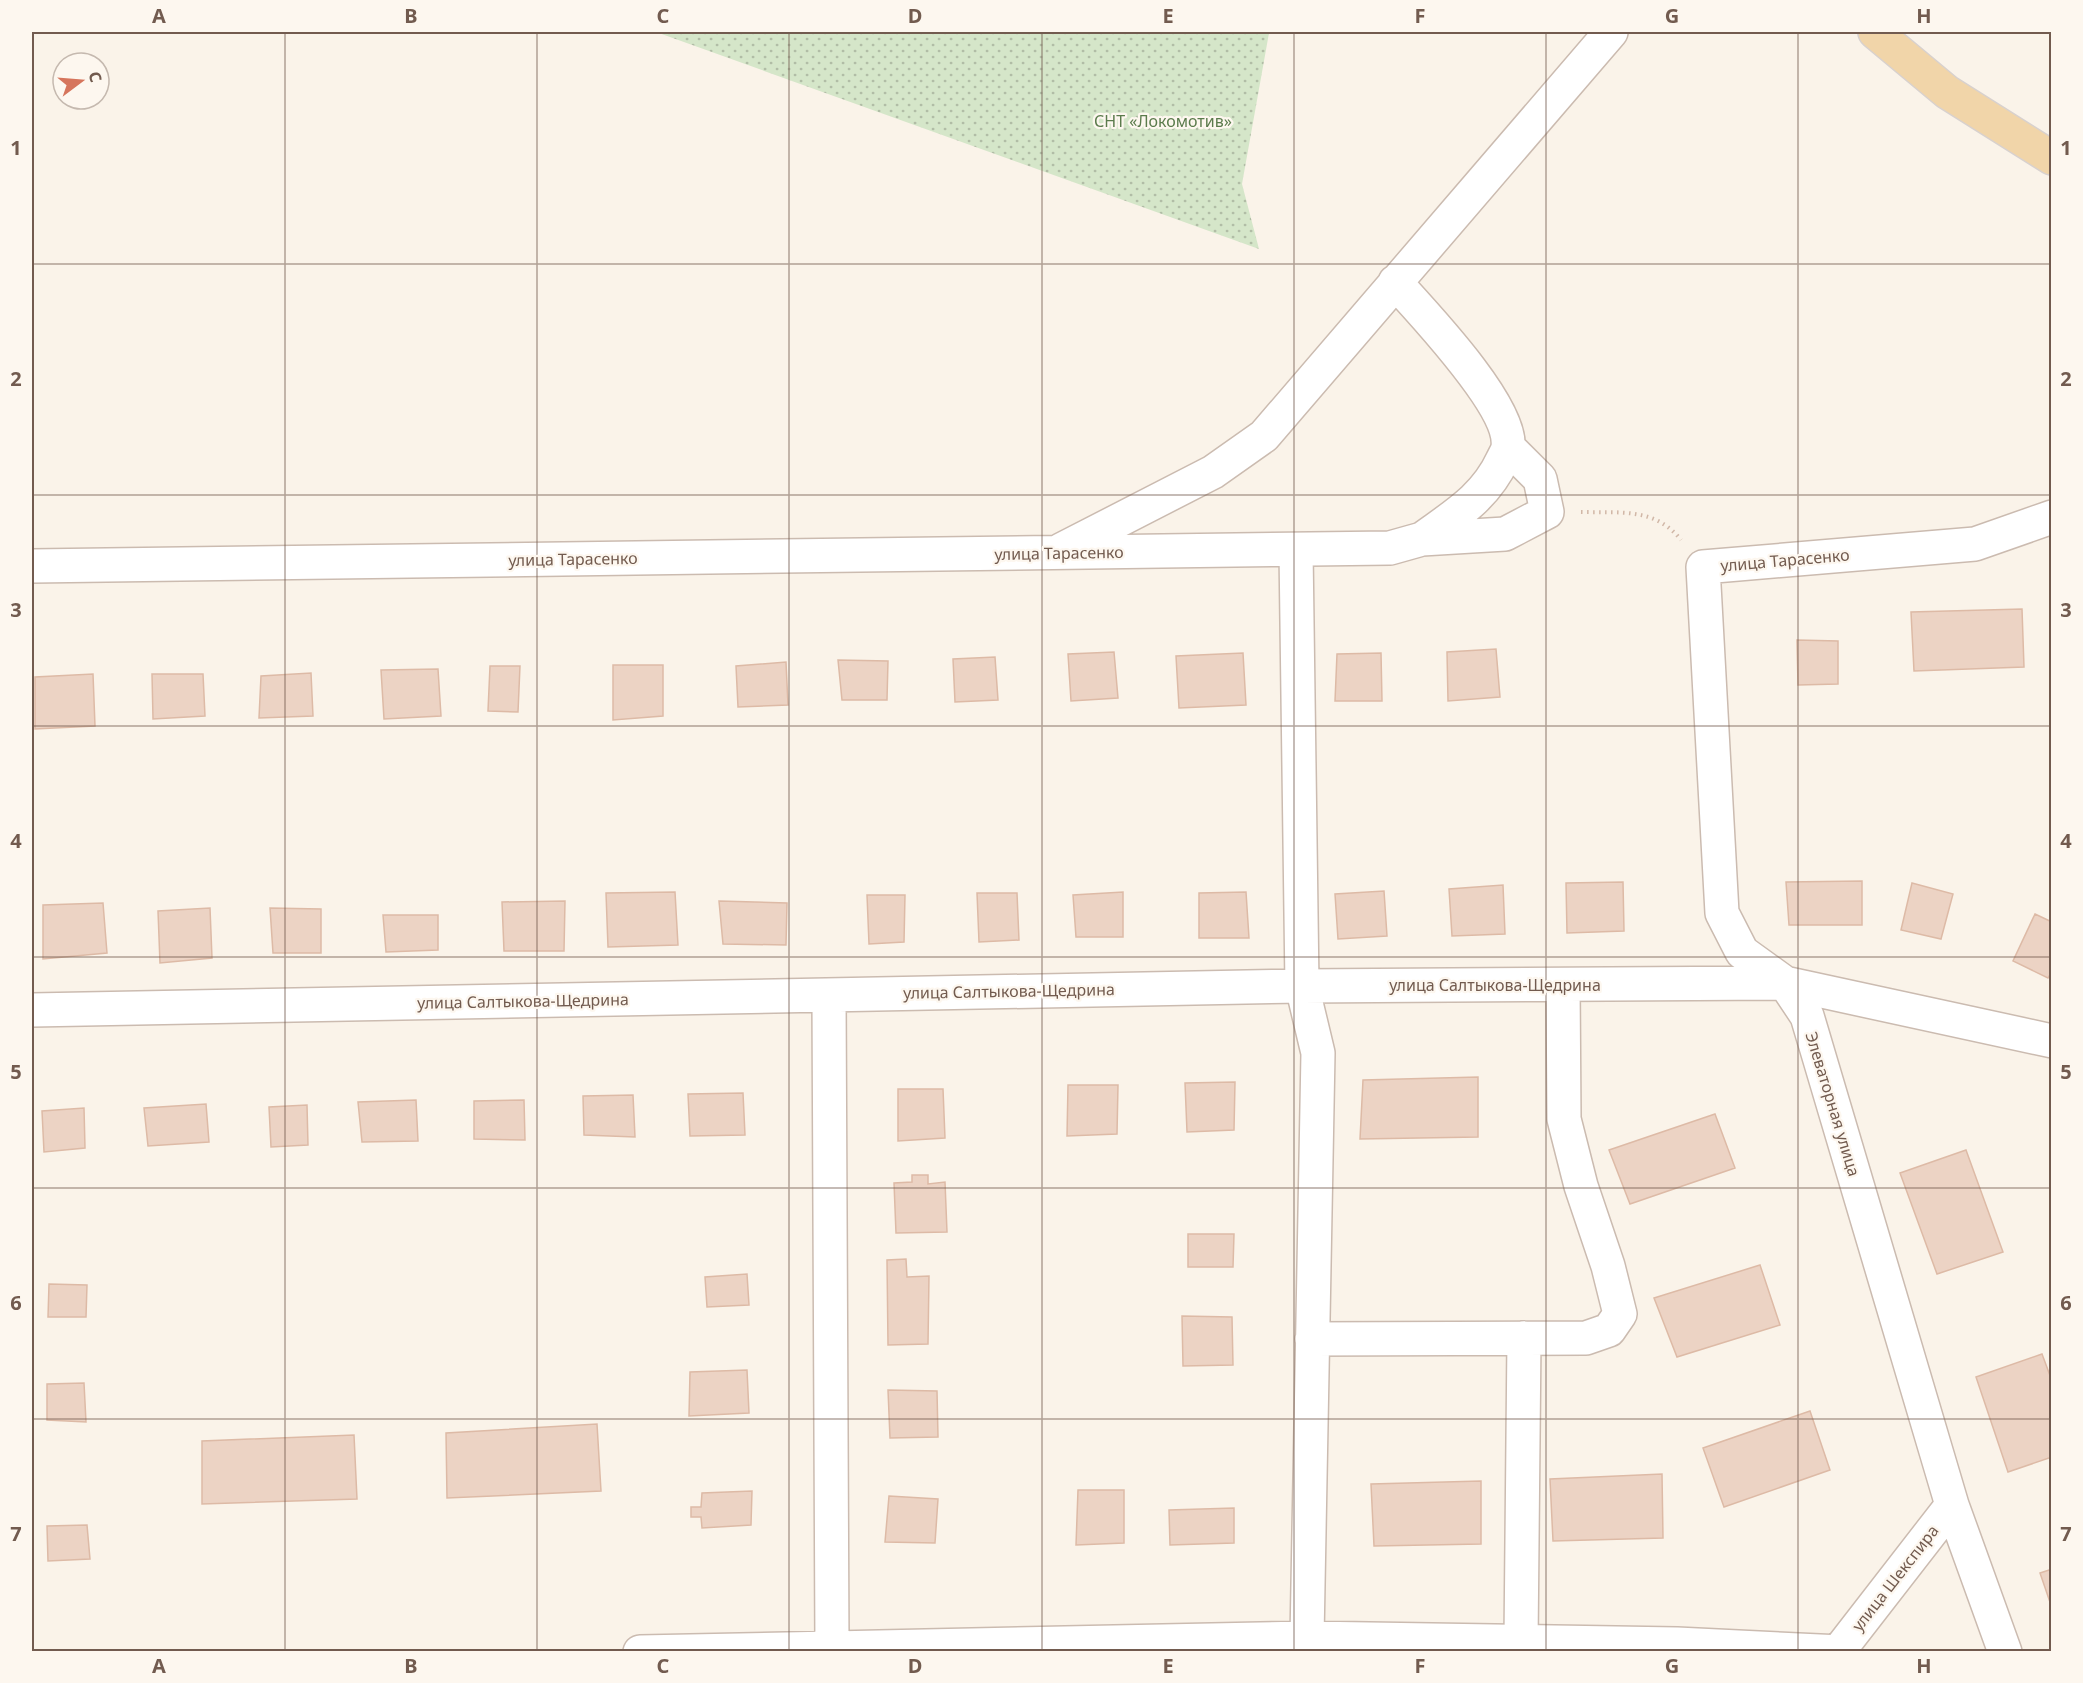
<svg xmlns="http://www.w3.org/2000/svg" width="2083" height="1683" viewBox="0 0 2083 1683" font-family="'Noto Sans',sans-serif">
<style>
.grass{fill:url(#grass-dots)}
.building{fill:#ecd3c4;stroke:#ddbaa6;stroke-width:1.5}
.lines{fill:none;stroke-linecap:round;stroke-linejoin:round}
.minor-casing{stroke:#cbbbb0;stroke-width:36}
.major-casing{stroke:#d8d1ce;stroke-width:36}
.path{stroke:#d1b7a7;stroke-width:4;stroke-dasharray:1.5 4.5;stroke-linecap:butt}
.minor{stroke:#fff;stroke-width:33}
.major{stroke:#f1d5a9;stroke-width:33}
.grid{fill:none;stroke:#725b4f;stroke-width:1.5;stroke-opacity:0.55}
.labels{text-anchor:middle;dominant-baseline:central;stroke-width:4.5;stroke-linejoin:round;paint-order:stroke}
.park-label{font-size:16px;fill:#5b7b4c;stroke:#fdf7ef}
.street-label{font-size:16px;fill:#725b4f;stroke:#fdf7ef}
.neatline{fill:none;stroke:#725b4f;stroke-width:2}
.grid-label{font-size:20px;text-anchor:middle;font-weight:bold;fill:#725b4f}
</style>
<defs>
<pattern id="grass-dots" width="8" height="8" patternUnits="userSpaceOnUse" patternTransform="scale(1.5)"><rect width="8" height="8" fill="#d5e6c9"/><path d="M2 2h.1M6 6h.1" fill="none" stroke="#b1bda6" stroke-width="1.8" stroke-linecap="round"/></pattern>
</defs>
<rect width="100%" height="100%" fill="#faf3e9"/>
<path class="grass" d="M656,32H1267L1269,33L1242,184L1259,249Z"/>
<path class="building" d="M2022,609L2024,667L1914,671L1911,612Z
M1797,640L1838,641V684L1798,685Z
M1496,649L1500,697L1448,701L1447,652Z
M1114,652L1118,698L1071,701L1068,654Z
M1243,653L1246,705L1179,708L1176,656Z
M1381,653L1382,701H1335L1337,654Z
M995,657L998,700L955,702L953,659Z
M838,660L888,661L887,700H842Z
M786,662L788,705L738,707L736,666Z
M613,665H663V716L613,720Z
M490,666H520L518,712L488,711Z
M438,669L441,716L384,719L381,670Z
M311,673L313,716L259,718L261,676Z
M93,674L95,726L35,729V677Z
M152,674H203L205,716L153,719Z
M1862,881V925H1789L1786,882Z
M1623,882L1624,931L1567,933L1566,883Z
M1912,883L1953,894L1941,939L1901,930Z
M1503,885L1505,934L1452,936L1449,889Z
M1384,891L1387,936L1338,939L1335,894Z
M675,892L678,945L608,947L606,893Z
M1123,892V937H1076L1073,895Z
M1246,892L1249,938H1199V893Z
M977,893H1017L1019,940L979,942Z
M867,895H905L904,942L869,944Z
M565,901L564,951H504L502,902Z
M719,901L787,903L786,945L723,944Z
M103,903L107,953L43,959V905Z
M210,908L212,958L160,963L158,911Z
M270,908L321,909V953H273Z
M2035,914L2052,922V971L2048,978L2013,961Z
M383,915H438V950L386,952Z
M1478,1077V1137L1360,1139L1363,1080Z
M1235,1082L1234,1130L1187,1132L1185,1083Z
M1068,1085H1118L1117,1134L1067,1136Z
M898,1089H943L945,1138L898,1141Z
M743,1093L745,1135L690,1136L688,1094Z
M633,1095L635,1137L584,1135L583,1096Z
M416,1100L418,1141L362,1142L358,1102Z
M524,1100L525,1140L474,1139V1101Z
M206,1104L209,1142L148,1146L144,1108Z
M307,1105L308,1145L271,1147L269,1107Z
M84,1108L85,1148L44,1152L42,1111Z
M1715,1114L1735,1168L1630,1204L1609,1150Z
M1966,1150L2003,1252L1937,1274L1900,1173Z
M912,1175H928V1184L945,1182L947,1232L896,1233L894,1183L912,1182Z
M1188,1234H1234L1233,1267H1188Z
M906,1259L907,1277L929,1276L928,1344L888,1345L887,1260Z
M1760,1265L1780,1325L1677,1357L1654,1298Z
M747,1274L749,1305L707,1307L705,1277Z
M49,1284L87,1285L86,1317H48Z
M1182,1316L1232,1317L1233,1365L1183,1366Z
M2042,1354L2052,1381V1457L2008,1472L1976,1377Z
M747,1370L749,1413L689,1416L690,1372Z
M84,1383L86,1422L47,1420V1384Z
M888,1390L937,1391L938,1437L890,1438Z
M1810,1411L1830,1470L1724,1507L1703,1448Z
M597,1424L601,1491L447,1498L446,1433Z
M354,1435L357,1499L202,1504V1441Z
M1662,1474L1663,1538L1553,1541L1550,1479Z
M1481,1481V1544L1374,1546L1371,1484Z
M1078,1490H1124V1543L1076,1545Z
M752,1491L751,1525L702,1528L701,1517H691V1507H701L702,1493Z
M889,1496L938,1499L935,1543L885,1542Z
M1234,1508V1543L1170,1545L1169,1510Z
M87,1525L90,1559L48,1561L47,1526Z
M2052,1569V1608L2040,1573Z"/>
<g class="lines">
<g class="minor-casing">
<path id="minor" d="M1395,282C1422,312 1513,407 1508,447C1508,451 1504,456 1503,459C1485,498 1455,515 1422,539
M1061,550L1213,472L1264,436L1611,32
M1296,550L1302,986L1318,1053L1307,1638
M32,566L1390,548L1422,539L1505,534L1547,512L1540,479L1508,447
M829,995L832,1648
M32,1010L1302,986L1785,983L2052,1041
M1312,1339L1586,1338L1609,1330L1620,1314L1608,1266L1581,1186L1564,1119L1563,985
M1521,1642L1524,1338
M640,1652L1307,1638L1677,1644L1841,1652
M1838,1652L1952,1505
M2005,1652L1952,1505L1807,1016L1785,983L1742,952L1722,913L1703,567L1975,544L2052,517"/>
</g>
<g class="major-casing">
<path id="major" d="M1875,32L1947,92L2052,158"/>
</g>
<path class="path" d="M1581,512C1619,513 1655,507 1681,540"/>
<use href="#minor" class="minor"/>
<use href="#major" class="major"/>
</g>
<path class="grid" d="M285,32V1652M537,32V1652M789,32V1652M1042,32V1652M1294,32V1652M1546,32V1652M1798,32V1652M32,264H2052M32,495H2052M32,726H2052M32,957H2052M32,1188H2052M32,1419H2052"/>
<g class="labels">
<g class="park-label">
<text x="1163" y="121">СНТ «Локомотив»</text>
</g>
<g class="street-label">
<text transform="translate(1059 553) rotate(-1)">улица Тарасенко</text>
<text transform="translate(573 559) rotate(-1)">улица Тарасенко</text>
<text transform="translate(1785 560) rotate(-5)">улица Тарасенко</text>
<text x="1495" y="985">улица Салтыкова-Щедрина</text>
<text transform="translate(1009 991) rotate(-1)">улица Салтыкова-Щедрина</text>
<text transform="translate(523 1001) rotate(-1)">улица Салтыкова-Щедрина</text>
<text transform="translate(1833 1104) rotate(73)">Элеваторная улица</text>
<text transform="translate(1895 1578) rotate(-52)">улица Шекспира</text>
</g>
</g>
<rect width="2083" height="1683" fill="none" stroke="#fdf7ef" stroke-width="66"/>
<g transform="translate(81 81) rotate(74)"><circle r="28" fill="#fdf7ef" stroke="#c5b9af" stroke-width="1.5"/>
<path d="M0-4.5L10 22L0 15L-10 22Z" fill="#d6755c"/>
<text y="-9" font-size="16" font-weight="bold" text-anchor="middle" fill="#725b4f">С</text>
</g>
<rect x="33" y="33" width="2017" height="1617" class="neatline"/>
<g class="grid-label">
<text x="159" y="23">A</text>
<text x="411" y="23">B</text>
<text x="663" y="23">C</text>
<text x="915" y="23">D</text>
<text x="1168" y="23">E</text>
<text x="1420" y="23">F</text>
<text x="1672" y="23">G</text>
<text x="1924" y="23">H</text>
<text x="16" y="155">1</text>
<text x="2066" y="155">1</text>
<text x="16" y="386">2</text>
<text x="2066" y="386">2</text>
<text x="16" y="617">3</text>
<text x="2066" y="617">3</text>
<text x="16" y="848">4</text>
<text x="2066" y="848">4</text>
<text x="16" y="1079">5</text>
<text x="2066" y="1079">5</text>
<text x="16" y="1310">6</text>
<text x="2066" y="1310">6</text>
<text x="16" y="1541">7</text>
<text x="2066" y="1541">7</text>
<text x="159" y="1673">A</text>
<text x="411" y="1673">B</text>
<text x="663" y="1673">C</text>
<text x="915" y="1673">D</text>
<text x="1168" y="1673">E</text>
<text x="1420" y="1673">F</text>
<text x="1672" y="1673">G</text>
<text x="1924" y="1673">H</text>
</g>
</svg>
